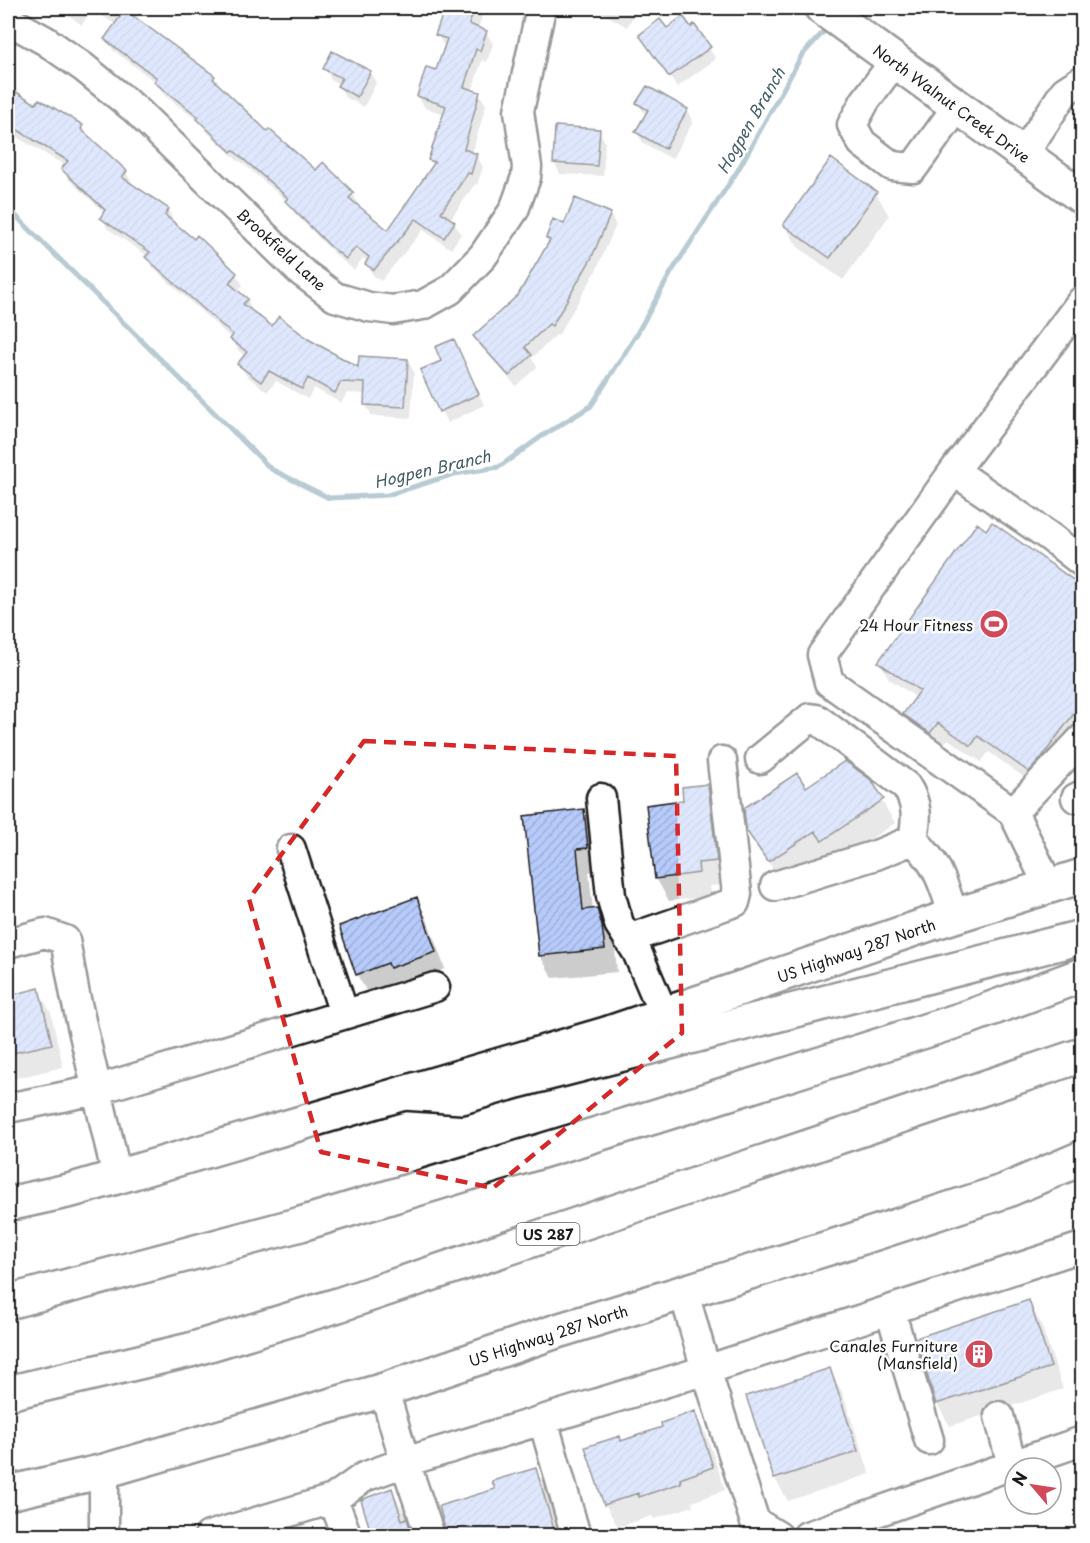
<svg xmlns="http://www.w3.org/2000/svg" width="1090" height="1543" viewBox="0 0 1090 1543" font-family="'Playpen Sans',sans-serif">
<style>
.shadow{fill:#0003}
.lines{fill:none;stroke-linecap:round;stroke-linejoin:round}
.stream{stroke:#628b9c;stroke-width:5}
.building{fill:url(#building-hatch);stroke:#1c1c1c;stroke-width:1.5}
.minor-casing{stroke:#1c1c1c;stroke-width:33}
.major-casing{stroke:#1c1c1c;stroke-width:38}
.highway-casing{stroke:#1c1c1c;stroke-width:38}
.minor{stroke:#fff;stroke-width:28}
.major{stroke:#fff;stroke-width:33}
.highway{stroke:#fff;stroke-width:33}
.marked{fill:none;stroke:#d62828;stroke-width:4.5;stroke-dasharray:12 8;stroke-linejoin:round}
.labels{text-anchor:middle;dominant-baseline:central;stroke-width:5;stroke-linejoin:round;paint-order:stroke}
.shield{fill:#fff;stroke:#606060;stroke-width:1.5}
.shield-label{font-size:14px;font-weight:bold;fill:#1c1c1c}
.street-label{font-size:15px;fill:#1c1c1c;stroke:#fff}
.poi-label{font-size:15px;fill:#1c1c1c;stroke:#fff;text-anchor:end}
.water-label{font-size:16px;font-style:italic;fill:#455d67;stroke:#fff}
</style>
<defs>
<pattern id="building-hatch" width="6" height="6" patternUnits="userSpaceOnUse" patternTransform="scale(1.5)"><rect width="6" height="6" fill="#b7cbfb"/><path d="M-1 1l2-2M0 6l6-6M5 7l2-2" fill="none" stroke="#9daed7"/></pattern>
</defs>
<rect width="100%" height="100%" fill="#fff"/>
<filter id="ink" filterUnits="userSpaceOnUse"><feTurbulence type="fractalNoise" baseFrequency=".0167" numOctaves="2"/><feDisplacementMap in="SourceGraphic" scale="12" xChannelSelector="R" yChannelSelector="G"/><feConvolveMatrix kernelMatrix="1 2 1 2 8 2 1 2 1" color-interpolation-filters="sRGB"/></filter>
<g filter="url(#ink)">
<path class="shadow" d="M61,8H126L124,11L214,77L221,88L268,133L316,172L353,194L359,206L358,207L388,232L433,166L430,160L445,114L425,108L418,96L437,72L445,47L437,35L441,22L438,15L440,8H480L483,13L478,29L486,32L493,44L487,62L482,60L472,91L479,93L486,105L472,154L476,155L483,167L477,185L475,184L450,220L454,223L461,234L451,249L423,230L381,281L373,275L367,264L368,262L363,258L354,270L338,257L294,213L289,203L240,161L239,162L206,131L202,124L163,94L157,83L113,50L106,39L116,25L92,9L82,25L64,12Z
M595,8H638L627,27Z
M666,30L709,48L716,59L677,87L641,35Z
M325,68L370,72L376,83L364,107L345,97L339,86L340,84L331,80Z
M8,74L16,87L13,92L36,106L82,127L88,137L126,172L132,183L130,185L168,210L174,222L173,223L194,241L197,237L236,274L243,285L237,292L247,300L253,311L251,312L272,328L307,340L360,369L407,360L414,372L411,418L372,416L365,404L366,394L347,393L341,403L314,388L308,399L276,381L267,392L246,375L239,364L245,356L238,350L232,339L153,268L147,257L148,256L108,229L102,218L105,213L69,180L63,169L66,166L8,132Z
M638,103L687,110L693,122L672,159L643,143L637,132L646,116Z
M599,130L605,142L603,176L560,174L554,162Z
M876,193L889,216L843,280L798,247L784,225Z
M610,214L616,225L596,271L558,336L556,335L532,358L537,367L516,386L481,347L474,336L519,296L550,243L547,238L565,226Z
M454,341L484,405L447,423L422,371L442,362Z
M1082,589V731L1039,788L989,752L981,762L948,739L940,749L915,731L905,714L917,698L889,679L880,662Z
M870,781L895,823L836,862L830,853L782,884L748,829L805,789Z
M707,786L720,808L729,884L710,886L711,896L669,901L656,878L685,801Z
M583,811L596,834L600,870L589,872L593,910H597L610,933L615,950L617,972L553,978L540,956Z
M416,899L426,916L445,969L401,984L399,980L367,992L357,975L340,927Z
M38,990L51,1013L63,1067L8,1080V997Z
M1028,1301L1041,1324L1063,1389L950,1426L937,1404Z
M829,1369L842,1392L870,1474L788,1501L775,1479Z
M694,1413L707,1436L725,1490L692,1502L693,1506L654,1519L652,1516L618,1527L605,1504L619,1437L622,1442L664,1428Z
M535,1470L546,1489L560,1536H449L497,1490Z
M391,1490L403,1510L415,1536H370L369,1531L372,1530Z
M738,1527L745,1536H710Z"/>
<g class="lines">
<path class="stream" d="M8,208L271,469L329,498L388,495L454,474L499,467L542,436L591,406L635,337L672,271L738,170L802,55L828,27"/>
</g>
<path class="building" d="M445,8H475L469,24L487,31L480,51L476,49L464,87L480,92L464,149L477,154L471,174L468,173L441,212L455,222L444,238L416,219L374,270L365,264L369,257L356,247L346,259L330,246L285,201L288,198L233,150L231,152L197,119L199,117L154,82L157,78L104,39L125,10L215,76L213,79L267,131L269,129L316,170L323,162L354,193L349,198L388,230L435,162L428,160L446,106L417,96L426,67L436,70L447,39L435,35Z
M683,16L691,27L694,24L711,47L669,77L639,35L660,19L667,28Z
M332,51L371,71L357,97L337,86L342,78L323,69Z
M647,86L688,109L665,149L635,132L648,110L636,103Z
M8,87L36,104L39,99L83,125L81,129L127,171L122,177L169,209L165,215L194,239L197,235L237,273L229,283L248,299L243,304L272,326L279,316L308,339L358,367L359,356L408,359L405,407L364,405L365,383L341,382L335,393L308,378L302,389L269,371L261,382L237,364L247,352L230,339L233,335L145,257L150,252L100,218L105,210L61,169L68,161L8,124Z
M555,126L600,129L597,166L553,163Z
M831,158L877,192L830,258L783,225Z
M575,198L611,213L591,259L552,326L549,324L525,347L532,355L509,376L473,336L518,295L550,240L546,238L553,219L564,224Z
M454,339L479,394L439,412L420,370L441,361L435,347Z
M992,522L1083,587V701L1042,757L1029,772L978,736L971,746L938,723L930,733L903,714L920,691L878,662L977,523L986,530Z
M845,761L871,780L884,799L822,841L815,831L768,862L746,830L744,808L797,773L806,787Z
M708,784L717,861L698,863L699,873L655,879L646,805L683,800L682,787Z
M584,809L588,848L577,849L583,910L597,908L602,926L605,949L539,956L524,816Z
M417,897L436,952L390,968L388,963L356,975L339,926Z
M39,988L52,1044L8,1054V996Z
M1029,1300L1051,1367L936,1404L916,1338Z
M830,1368L858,1451L774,1479L746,1396Z
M695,1411L713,1467L680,1479L681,1483L639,1497L638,1493L604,1505L585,1447L620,1436L621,1441L662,1427L661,1423Z
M536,1468L556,1536H447L439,1506L495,1489L492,1481Z
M392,1488L402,1520L407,1518L412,1536H372L361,1500Z"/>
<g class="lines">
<g class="minor-casing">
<path id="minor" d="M8,20L46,41L83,67L136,110L299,270L335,297L369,307L393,310L423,305L450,290L483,256L514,210L526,177L527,167L519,111L541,8
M894,62L865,101L852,125L862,143L892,166L913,168L957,107
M1023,155L1065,91L1082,80
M1082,301L954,471L1050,537L1082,562
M954,471L822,655L829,682L1013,812L1082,739
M760,759L810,718L817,719L906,786C918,804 917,819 913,840
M601,798L611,896L619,924L637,952L664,1015
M1076,798L1082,795
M1013,812L1049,887
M291,849L344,1014
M775,886L876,855L913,840C940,866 942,882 954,916
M628,939L735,902L737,894L722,761
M8,943L45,933L65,940L75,995L117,1177
M8,1108L96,1090L435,987
M684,1293L706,1370L1082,1247
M890,1310L929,1440
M384,1390L405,1462L706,1370L755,1522L778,1536
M999,1416L1012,1465
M543,1420L576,1536
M104,1471V1536
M333,1499L364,1477L405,1462L430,1536
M209,1536L333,1499L347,1536
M807,1536L1082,1441"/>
</g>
<g class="major-casing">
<path id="major" d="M822,8L1082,197
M8,1204L72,1190L606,1034L938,921L1082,876
M8,1493L104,1471L384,1390L557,1331L835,1246L1005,1191L1082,1158"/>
</g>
<g class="highway-casing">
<path id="highway" d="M404,1093L462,1097L517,1081L1082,937
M8,1302L301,1224L660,1115L969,1017L1082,975
M8,1393L190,1350L338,1305L1082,1055"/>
</g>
<use href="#minor" class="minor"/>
<use href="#major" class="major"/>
<use href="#highway" class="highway"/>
</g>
</g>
<path d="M0 0H1090V1543H0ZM364,741L676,756L682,1033L493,1188L321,1152L249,899Z" fill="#fff" fill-opacity=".55" fill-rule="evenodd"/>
<path class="marked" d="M364,741L676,756L682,1033L493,1188L321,1152L249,899Z"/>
<defs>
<g id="stadium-disc" transform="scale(1.5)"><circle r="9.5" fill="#d1495b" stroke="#fff"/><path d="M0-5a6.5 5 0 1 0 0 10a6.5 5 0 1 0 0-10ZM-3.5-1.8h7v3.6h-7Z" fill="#fff"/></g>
<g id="building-disc" transform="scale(1.5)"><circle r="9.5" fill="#d1495b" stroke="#fff"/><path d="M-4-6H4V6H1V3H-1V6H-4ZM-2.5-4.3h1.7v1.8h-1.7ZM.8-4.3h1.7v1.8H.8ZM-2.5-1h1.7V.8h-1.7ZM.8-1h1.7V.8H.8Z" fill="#fff"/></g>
</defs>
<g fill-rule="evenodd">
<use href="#stadium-disc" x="994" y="624"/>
<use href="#building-disc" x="979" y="1354"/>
</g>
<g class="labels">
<rect class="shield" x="516.5" y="1223" width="63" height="22" rx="4.5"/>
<g class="shield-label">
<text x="548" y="1234">US 287</text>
</g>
<g class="street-label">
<text transform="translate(952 103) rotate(36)">North Walnut Creek Drive</text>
<text transform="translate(282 249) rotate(42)">Brookfield Lane</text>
<text transform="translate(856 950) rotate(-19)">US Highway 287 North</text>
<text transform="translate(548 1335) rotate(-18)">US Highway 287 North</text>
</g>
<g class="poi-label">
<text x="973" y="624">24 Hour Fitness</text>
<text x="958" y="1345">Canales Furniture<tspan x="958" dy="17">(Mansfield)</tspan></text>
</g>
<g class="water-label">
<text transform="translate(750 120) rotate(-60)">Hogpen Branch</text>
<text transform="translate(432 468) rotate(-13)">Hogpen Branch</text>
</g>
</g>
<rect width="1090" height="1543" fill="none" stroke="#fff" stroke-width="30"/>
<rect x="15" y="15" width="1060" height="1513" fill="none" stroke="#1c1c1c" stroke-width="2" filter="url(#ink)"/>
<g transform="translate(1033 1486) rotate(299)"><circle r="28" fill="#ffffff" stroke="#a4a4a4" stroke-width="1.5"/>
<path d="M0-4.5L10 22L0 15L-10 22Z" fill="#d1495b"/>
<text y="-9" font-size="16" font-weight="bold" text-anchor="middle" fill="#1c1c1c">N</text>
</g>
</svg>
